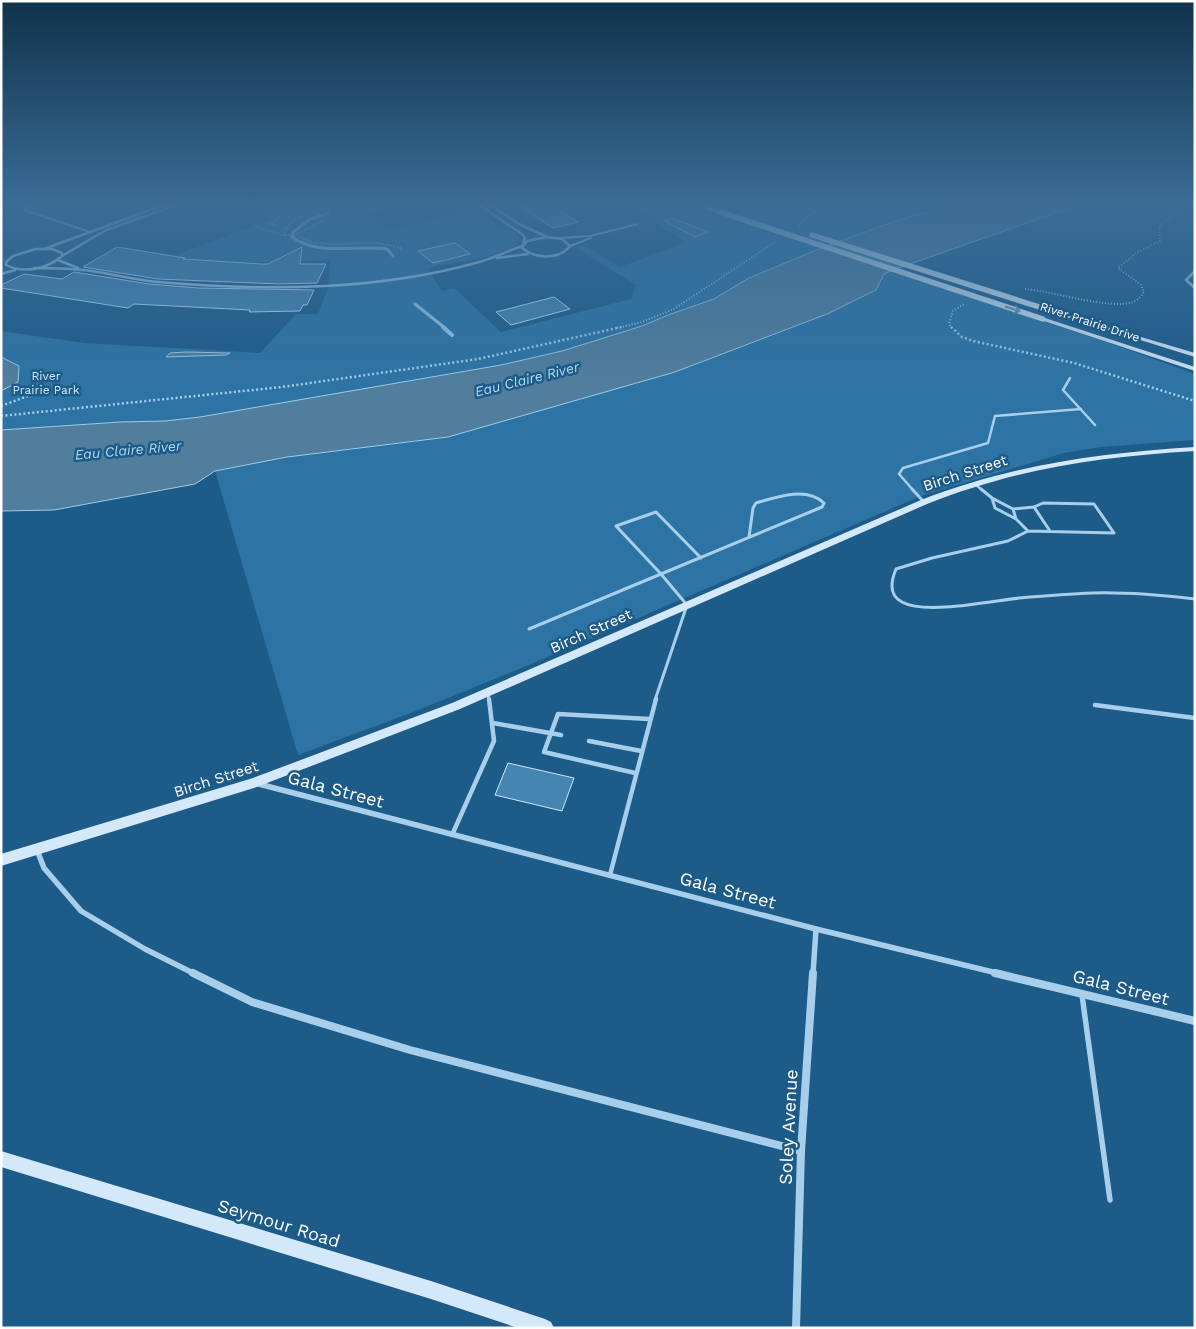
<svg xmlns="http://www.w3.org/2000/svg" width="1196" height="1329" viewBox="0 0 1196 1329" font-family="'Work Sans',sans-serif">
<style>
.green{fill:#2d74a4}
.water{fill:#527e9d;stroke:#9acced}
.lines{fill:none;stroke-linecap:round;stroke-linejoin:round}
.stream-far1{stroke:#9acced;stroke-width:3}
.stream{stroke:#9acced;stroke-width:4}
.building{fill:#4585b1;stroke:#cce6f8}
.path-far1{stroke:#a7cfeb;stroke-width:2;stroke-dasharray:1 2;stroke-linecap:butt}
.path{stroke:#a7cfeb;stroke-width:2.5;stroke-dasharray:2 2.5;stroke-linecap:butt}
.lane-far4{stroke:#a7cfeb;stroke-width:2}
.lane-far3{stroke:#a7cfeb;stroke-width:2.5}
.lane-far2{stroke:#a7cfeb;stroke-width:3}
.lane-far1{stroke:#a7cfeb;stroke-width:4.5}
.lane{stroke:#a7cfeb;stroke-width:5.5}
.street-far2{stroke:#a7cfeb;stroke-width:2.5}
.street-far1{stroke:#a7cfeb;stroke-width:5.5}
.street{stroke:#a7cfeb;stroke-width:8}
.secondary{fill:#d3e8f8;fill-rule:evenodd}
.secondary-bridge{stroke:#d3e8f8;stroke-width:5.5}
.oneway{stroke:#6693b5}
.labels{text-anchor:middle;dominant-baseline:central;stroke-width:5;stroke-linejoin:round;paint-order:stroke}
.far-street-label{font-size:12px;fill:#fff;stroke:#1d5b88}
.far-park-label{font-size:12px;fill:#cce6f8;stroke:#1d5b88}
.far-water-label{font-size:14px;font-style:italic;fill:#b2d9f3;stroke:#1d5b88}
.street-label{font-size:15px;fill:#fff;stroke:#1d5b88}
.near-street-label{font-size:18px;fill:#fff;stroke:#1d5b88}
</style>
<rect width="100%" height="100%" fill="#1d5b88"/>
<path class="green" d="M290,203L353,206L411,203L373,211L369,214L387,229L473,210L503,228L514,231L521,240C503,259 460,261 435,266L428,269L442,291L454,288L501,332L631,299L636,285L576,248L583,245L620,267L669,249L684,241L651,220L659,218L626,203H683L736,221L739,208L725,203H958L896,221L824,247L779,266L714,299L668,315L642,326L562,351L501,365L200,417L165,421L120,422L1,430V331L84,343L260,353L296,314H318L328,288L331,260L289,262H241L219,283L172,280L167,277L193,259L174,256L270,219L259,215Z
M893,270L1073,330L1195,374V440L1101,447L1064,453L921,496L529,665L416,711L298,755L215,471L287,457L448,437L876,290L884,274Z"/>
<path class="water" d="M958,203H1084L893,270L884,274L876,290L827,314L675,372L448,437L287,457L215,471L195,484L54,510L1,511V430L120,422L165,421L200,417L501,365L562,351L642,326L668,315L714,299L749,278L824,247L896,221Z
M672,218L708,232L695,237L664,221Z
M186,352L230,353L226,355L166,357L170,353Z
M1,357L19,366L18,382L1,391Z"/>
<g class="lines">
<path class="stream-far1" d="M328,213L309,220L293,232L292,237C317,256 357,245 387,249L393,256
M415,304L445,328"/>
<path class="stream" d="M443,327L452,335"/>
</g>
<path class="building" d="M538,203H547L578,222L553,228L521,207Z
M455,243L470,254L433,263L418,251Z
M117,247L185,258L183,259L261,264H268L302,247L300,264H326L317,283L279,284L158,279L83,267Z
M74,272L149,284L198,288L314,290L307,305H303L300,311L249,312L250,310L134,304L128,308L1,288V285L24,274L62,279Z
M554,297L570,309L511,325L496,312Z
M508,763L574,778L562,811L495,795Z"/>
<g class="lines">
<path class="path-far1" d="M796,206L816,211
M324,220L296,234C318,251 350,241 376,243C385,244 394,246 403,249
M276,225L270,224L297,203
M254,226L279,234L297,236
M799,226L810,215L832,203
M285,236L284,232L293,220L305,215L307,210L303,207
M1025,289C1052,291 1110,310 1133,302C1138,300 1141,296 1144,292L1141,285L1118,268L1138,252L1160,241L1159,229L1162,223L1192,203
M617,328L642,322L674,309L775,242
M952,328L949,324L953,311L964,304"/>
<path class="path" d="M951,327L962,337L973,341L1074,363L1195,401
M1,406L28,396
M1,416L282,387L478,359L622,327"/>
<path class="lane-far4" d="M38,203L24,210L90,232
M781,207L787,203
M559,238L590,236L638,224
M570,246L591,238"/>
<path class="lane-far3" d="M1070,378L1063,390L1095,425
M975,484L982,490
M913,490L899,474L903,468L988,443L995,416L1081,409"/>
<path class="lane-far2" d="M912,489L924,502
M981,489L992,498L1013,509L1016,519
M992,498L995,508L1016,519L1028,531
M1034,507L1050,531
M1013,509L1034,507L1043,503L1094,504L1114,533L1028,531L1008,541L932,558L896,569C891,581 888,595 902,602C925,615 992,601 1019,598C1043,596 1068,594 1092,593C1126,592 1161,595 1195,599
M529,629L661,574L616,526L656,512L701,558
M488,692L489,700
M655,700L687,605L661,574L822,507L824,503C807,486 776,497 756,503L753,508L749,537"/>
<path class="lane-far1" d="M1095,705L1195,718
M493,723L561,735
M589,741L641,751
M635,773L544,752L558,714L649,719
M452,835L494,741L489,699
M610,875L656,699"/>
<path class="lane" d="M1082,995L1110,1200"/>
<path class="street-far2" d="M476,203L522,234L525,238L523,244
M487,203L519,224L547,237
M547,237L562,239L570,246C559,260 535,259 522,248L527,241Z
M36,249H52L62,253V256C47,269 24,274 6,265V262L13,256Z
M44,249L169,203
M62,256L104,231L181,203
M497,258L528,254
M58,260L78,268
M34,268C53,268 72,268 91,271C113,274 136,280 158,282C264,291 377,291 479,262C494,258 508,251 522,246
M1195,271L1186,280L1195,288
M1,274L15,270"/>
<path class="street-far1" d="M255,783L816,929L1001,974
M37,850L44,868L81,911L145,949L195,974
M813,974L816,929"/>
<path class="street" d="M193,973L252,1002L410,1050L801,1151
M995,973L1195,1021
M796,1328L801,1151L813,973"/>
<path class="secondary" d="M691,203H699L719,211L715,212Z
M1050,310L1195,353V357L1050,312Z
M1041,318H1045L1195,367V371L1041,320Z
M1195,447V451C1099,457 1017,468 927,504L460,709L254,788L1,866V854L253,778L452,703L921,500C1012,465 1098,453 1195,447Z
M1,1151L431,1281L545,1319L551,1322L554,1328H518L431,1299L1,1167Z"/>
<path class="secondary-bridge" d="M717,211L1043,319
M812,235L1052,311"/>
</g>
<defs><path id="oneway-shaft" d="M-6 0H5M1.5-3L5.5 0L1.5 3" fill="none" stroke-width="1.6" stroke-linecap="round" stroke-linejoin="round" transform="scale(1.25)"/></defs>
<use class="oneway" href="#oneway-shaft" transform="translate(1013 309) rotate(18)"/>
<linearGradient id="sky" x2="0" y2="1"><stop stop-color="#10324b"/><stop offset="0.52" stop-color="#3a6c96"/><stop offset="1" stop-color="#3a6c96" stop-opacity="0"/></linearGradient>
<rect width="1196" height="389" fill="url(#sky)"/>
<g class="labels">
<g class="far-street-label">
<text transform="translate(1090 322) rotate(18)">River Prairie Drive</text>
</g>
<g class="far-park-label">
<text x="46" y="376">River<tspan x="46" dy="14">Prairie Park</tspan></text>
</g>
<g class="far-water-label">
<text transform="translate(527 379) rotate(-14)">Eau Claire River</text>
<text transform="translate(128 450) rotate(-5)">Eau Claire River</text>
</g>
<g class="street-label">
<text transform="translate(965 473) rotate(-18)">Birch Street</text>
<text transform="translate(591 631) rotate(-24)">Birch Street</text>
<text transform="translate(216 779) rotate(-18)">Birch Street</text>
</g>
<g class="near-street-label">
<text transform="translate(336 789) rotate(15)">Gala Street</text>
<text transform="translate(728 890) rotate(15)">Gala Street</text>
<text transform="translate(1121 987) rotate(14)">Gala Street</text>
<text transform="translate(788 1127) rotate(-87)">Soley Avenue</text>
<text transform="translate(279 1223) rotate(17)">Seymour Road</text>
</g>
</g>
<rect width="1196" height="1329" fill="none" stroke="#ffffff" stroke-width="5"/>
</svg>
